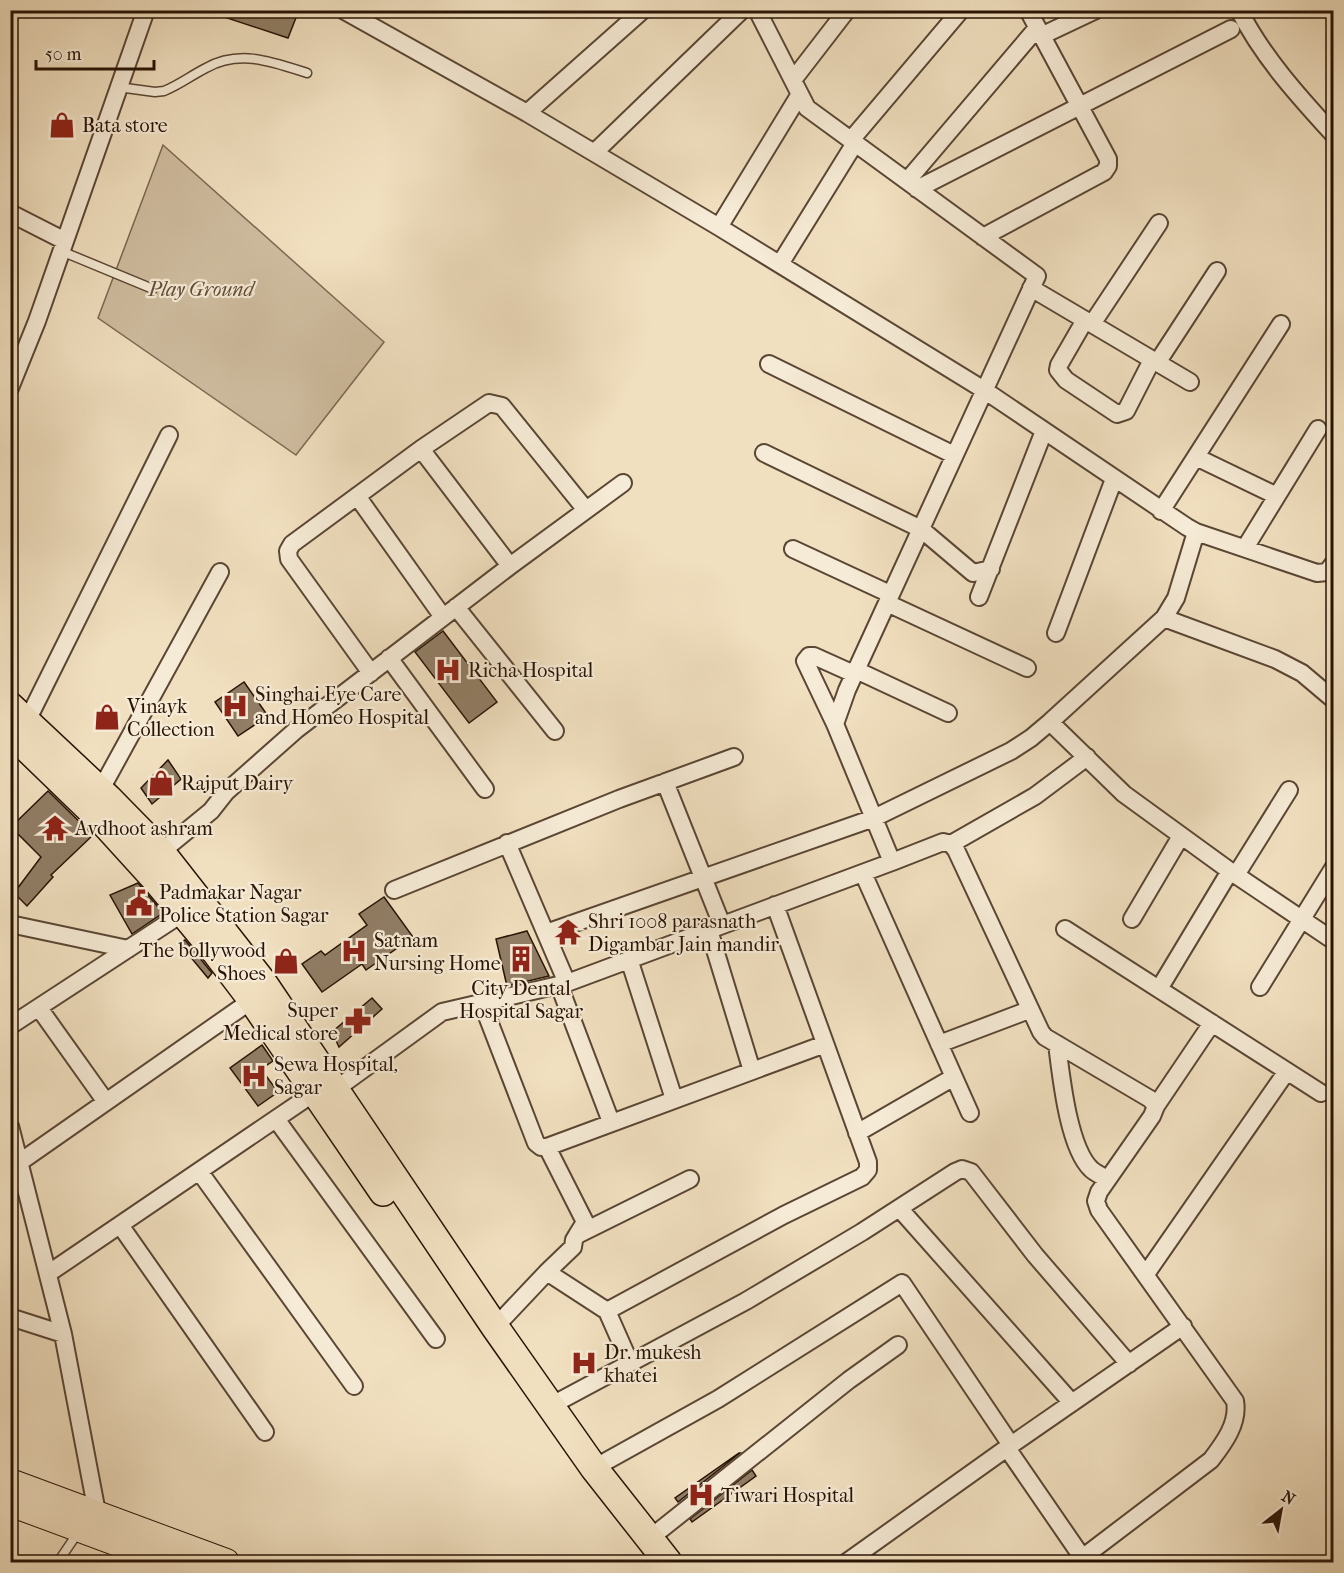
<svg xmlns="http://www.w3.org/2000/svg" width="1344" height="1573" viewBox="0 0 1344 1573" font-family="'IM FELL French Canon',serif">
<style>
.green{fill:#cfbda0;stroke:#7c6852;stroke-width:1.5}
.building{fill:#917e66;stroke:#281305;stroke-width:1.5}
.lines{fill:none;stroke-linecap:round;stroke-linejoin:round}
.service-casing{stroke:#5a4634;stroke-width:11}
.minor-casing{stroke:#5a4634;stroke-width:20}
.primary-casing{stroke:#281305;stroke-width:28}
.trunk-casing{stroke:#281305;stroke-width:30}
.service{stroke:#f6ebd6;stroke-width:8}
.minor{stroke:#f6ebd6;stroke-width:16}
.primary{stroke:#f1e0c0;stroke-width:26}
.trunk{stroke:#f1e0c0;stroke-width:27}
.labels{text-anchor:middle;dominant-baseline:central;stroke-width:4.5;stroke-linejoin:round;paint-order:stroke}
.poi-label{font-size:20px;fill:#281305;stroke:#f6ebd6;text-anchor:start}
.park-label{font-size:20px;font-style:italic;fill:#624e3b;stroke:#f6ebd6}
</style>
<rect width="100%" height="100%" fill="#f1e0c0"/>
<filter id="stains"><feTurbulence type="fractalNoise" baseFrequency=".00333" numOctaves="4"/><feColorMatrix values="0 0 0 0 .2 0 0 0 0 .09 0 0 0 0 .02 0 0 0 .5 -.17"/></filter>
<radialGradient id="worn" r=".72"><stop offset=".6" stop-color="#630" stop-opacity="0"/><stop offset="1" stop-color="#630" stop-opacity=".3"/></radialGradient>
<path class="green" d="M163,145L384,342L296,455L98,318Z"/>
<path class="building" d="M212,10H299L288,38L212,13Z
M443,631L497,702L469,723L415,652Z
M244,682L268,716L238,736L215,702Z
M168,760L181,779L152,804L141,788Z
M48,791L93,835L51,875L53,877L27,906L14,893L41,857L11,827Z
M138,883L163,913L132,934L110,895Z
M384,897L413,937L366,970L362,964L322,992L302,964L321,951L325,955L367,925L359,914Z
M527,931L549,976L507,986L496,939Z
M185,940L212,973L208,978L179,943Z
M372,998L382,1009L339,1047L332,1032Z
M262,1045L273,1061L261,1069L278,1092L258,1106L230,1068Z
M739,1453H740L678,1502L675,1498Z
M752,1470L756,1476L692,1522L690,1519Z"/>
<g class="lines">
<g class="service-casing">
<path id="service" d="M118,87L155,92L164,91C179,85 192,75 206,68C240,49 273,62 307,73
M61,251L153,289
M58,1562L79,1531"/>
</g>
<g class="minor-casing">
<path id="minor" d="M343,10L527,113L719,227L984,390L1187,527L1196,532L1317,573L1327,572L1334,563
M1239,10C1262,56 1299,97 1334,135
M1041,36L1096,10
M793,80L847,10
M527,113L643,10
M851,140L961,10
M595,152L742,10
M907,181L1037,28
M917,189L1231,29
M10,213L65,241
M719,227L800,94
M983,237L1104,172L1108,166V159L1028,10
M780,264L855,143
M1031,288L1190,382
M1085,320L1059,365L1058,370L1066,380L1117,414L1126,411L1152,360
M1092,324L1159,223
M1157,363L1217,271
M769,364L954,455
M10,388L37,321L146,10
M421,449L510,566
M764,453L921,529L973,573L991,569
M1196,457L1277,496
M357,496L443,617
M1161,511L1281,324
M1245,548L1318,429
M793,549L890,594
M979,597L1044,431
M887,603L1027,668
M456,607L555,731
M1164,618L1275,659L1302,673L1334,700
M1056,633L1114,479
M389,658L485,789
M856,670L948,713
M371,673L289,559L288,551L292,544L421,449L489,403L502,406L586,510
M27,721L169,435
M1050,722L1124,794L1230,871L1334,941
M835,724L805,661L809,656H814L854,674
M665,782L722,925
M100,791L220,572
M507,843L567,983
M951,844L1035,796L1087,757
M161,852L211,811L226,792L296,730L510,566L623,483
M892,862L943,842L951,844L956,850L1041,1032L1045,1037L1150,1099L1156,1106L1152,1116L1099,1192L1096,1201L1099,1210L1235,1401C1239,1423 1224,1443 1211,1460L1090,1552L1084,1562
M863,873L970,1113
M1236,875L1289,790
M394,890L619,799L734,757
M1132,919L1181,836
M10,924L128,949
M1065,929L1321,1093
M709,930L752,1071
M546,933L874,818L1011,751L1031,738L1050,722L1164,618L1176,598L1196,532
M629,959L674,1099
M559,985L611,1122
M1260,987L1334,867
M1159,989L1230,871
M482,1003L536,1143L541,1147H547L825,1044
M39,1008L106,1102
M10,1026L183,913
M939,1044L1029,1010
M1057,1044C1061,1075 1068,1147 1091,1169C1095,1173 1102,1176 1107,1179
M1156,1106L1212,1023
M276,1119L436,1339
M10,1126L63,1334L99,1523
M857,1133L954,1077
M547,1147L585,1222L577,1235
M20,1162L252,1000
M199,1171L354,1386
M899,1208L1072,1403
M120,1225L265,1432
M49,1273L314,1093L336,1089L442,1012L567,983L892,862L835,724L847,690L1037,276L807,108L757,10
M1146,1274L1287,1071
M607,1311L784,1215L862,1177L868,1170V1162L775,905
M10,1317L63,1334
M495,1327L547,1272
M630,1363L607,1311L547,1272L573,1247L574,1240L577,1235L690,1179
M552,1405L746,1301L862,1232L955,1172L962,1169L971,1172L1035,1255L1129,1364
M1007,1448L1084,1560
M594,1468L718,1399L902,1283L1011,1445
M649,1539L849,1380L898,1345
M847,1562L1011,1445L1183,1326"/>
</g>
<g class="primary-casing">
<path id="primary" d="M10,1482L226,1562
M10,1503L169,1562"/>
</g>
<g class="trunk-casing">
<path id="trunk" d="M10,706L108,798L161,852L262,981L495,1327L594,1468L668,1562
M10,732L105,824L155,879L217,954L252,1000L383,1192"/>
</g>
<use href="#service" class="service"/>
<use href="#minor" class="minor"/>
<use href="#primary" class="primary"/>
<use href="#trunk" class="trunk"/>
</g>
<defs>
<g id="shop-bare" transform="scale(2.07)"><path d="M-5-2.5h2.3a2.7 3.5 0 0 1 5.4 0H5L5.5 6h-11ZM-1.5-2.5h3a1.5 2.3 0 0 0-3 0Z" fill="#8f2418" stroke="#f6ebd6" stroke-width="2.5" paint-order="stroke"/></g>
<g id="hospital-bare" transform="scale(2.07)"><path d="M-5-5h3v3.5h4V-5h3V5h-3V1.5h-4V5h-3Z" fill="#8f2418" stroke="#f6ebd6" stroke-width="2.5" paint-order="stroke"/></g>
<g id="temple-bare" transform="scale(2.07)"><path d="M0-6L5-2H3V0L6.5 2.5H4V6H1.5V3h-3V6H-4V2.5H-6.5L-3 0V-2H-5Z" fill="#8f2418" stroke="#f6ebd6" stroke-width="2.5" paint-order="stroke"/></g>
<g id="civic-bare" transform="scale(2.07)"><path d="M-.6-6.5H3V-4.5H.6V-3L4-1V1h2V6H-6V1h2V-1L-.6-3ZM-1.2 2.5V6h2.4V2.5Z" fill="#8f2418" stroke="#f6ebd6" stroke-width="2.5" paint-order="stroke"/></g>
<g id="building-bare" transform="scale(2.07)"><path d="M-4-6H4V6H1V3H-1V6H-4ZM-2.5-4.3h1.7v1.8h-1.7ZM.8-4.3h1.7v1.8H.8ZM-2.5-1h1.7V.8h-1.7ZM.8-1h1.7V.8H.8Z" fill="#8f2418" stroke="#f6ebd6" stroke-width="2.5" paint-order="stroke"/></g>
<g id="pharmacy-bare" transform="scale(2.07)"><path d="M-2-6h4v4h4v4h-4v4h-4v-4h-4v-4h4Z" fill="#8f2418" stroke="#f6ebd6" stroke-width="2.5" paint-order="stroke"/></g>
</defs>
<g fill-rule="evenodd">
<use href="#shop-bare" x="62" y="125"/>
<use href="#hospital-bare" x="448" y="670"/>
<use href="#hospital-bare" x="235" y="706"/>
<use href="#shop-bare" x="107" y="717"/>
<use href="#shop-bare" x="161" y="783"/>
<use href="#temple-bare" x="55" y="828"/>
<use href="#civic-bare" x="139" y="903"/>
<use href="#temple-bare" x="568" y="932"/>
<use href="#hospital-bare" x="354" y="951"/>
<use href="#building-bare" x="521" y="959"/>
<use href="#shop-bare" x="286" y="961"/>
<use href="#pharmacy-bare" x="358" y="1021"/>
<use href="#hospital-bare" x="254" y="1076"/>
<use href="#hospital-bare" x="584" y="1363"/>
<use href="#hospital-bare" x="701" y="1495"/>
</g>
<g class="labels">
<g class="poi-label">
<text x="82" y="125">Bata store</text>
<text x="468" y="670">Richa Hospital</text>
<text x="255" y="694">Singhai Eye Care<tspan x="255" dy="23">and Homeo Hospital</tspan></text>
<text x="127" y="706">Vinayk<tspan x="127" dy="23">Collection</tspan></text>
<text x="181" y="783">Rajput Dairy</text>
<text x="75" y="828">Avdhoot ashram</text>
<text x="159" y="892">Padmakar Nagar<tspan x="159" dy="23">Police Station Sagar</tspan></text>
<text x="588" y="921">Shri 1008 parasnath<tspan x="588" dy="23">Digambar Jain mandir</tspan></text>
<text x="374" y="940">Satnam<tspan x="374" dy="23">Nursing Home</tspan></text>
<text x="266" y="950" text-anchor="end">The bollywood<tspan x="266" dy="23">Shoes</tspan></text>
<text x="521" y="988" text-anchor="middle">City Dental<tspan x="521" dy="23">Hospital Sagar</tspan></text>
<text x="338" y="1010" text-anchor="end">Super<tspan x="338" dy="23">Medical store</tspan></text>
<text x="274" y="1064">Sewa Hospital,<tspan x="274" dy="23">Sagar</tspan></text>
<text x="604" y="1352">Dr. mukesh<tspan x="604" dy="23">khatei</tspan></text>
<text x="721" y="1495">Tiwari Hospital</text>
</g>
<g class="park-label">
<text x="201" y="289">Play Ground</text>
</g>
</g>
<rect width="1344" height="1573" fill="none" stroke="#f1e0c0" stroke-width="36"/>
<rect x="12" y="12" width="1320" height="1549" fill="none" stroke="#281305" stroke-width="3"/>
<rect x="18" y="18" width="1308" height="1537" fill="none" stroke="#281305" stroke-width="1.5"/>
<g transform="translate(1281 1510) rotate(31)" stroke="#f6ebd6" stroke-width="4.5" paint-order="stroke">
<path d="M0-4.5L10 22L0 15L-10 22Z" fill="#281305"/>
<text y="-9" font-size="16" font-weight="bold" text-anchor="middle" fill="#281305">N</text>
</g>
<path d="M36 60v9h118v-9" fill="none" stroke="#281305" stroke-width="3"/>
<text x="45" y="60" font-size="18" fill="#281305" stroke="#f6ebd6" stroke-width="4.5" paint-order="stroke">50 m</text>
<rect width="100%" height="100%" filter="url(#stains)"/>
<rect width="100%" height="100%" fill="url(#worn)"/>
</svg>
